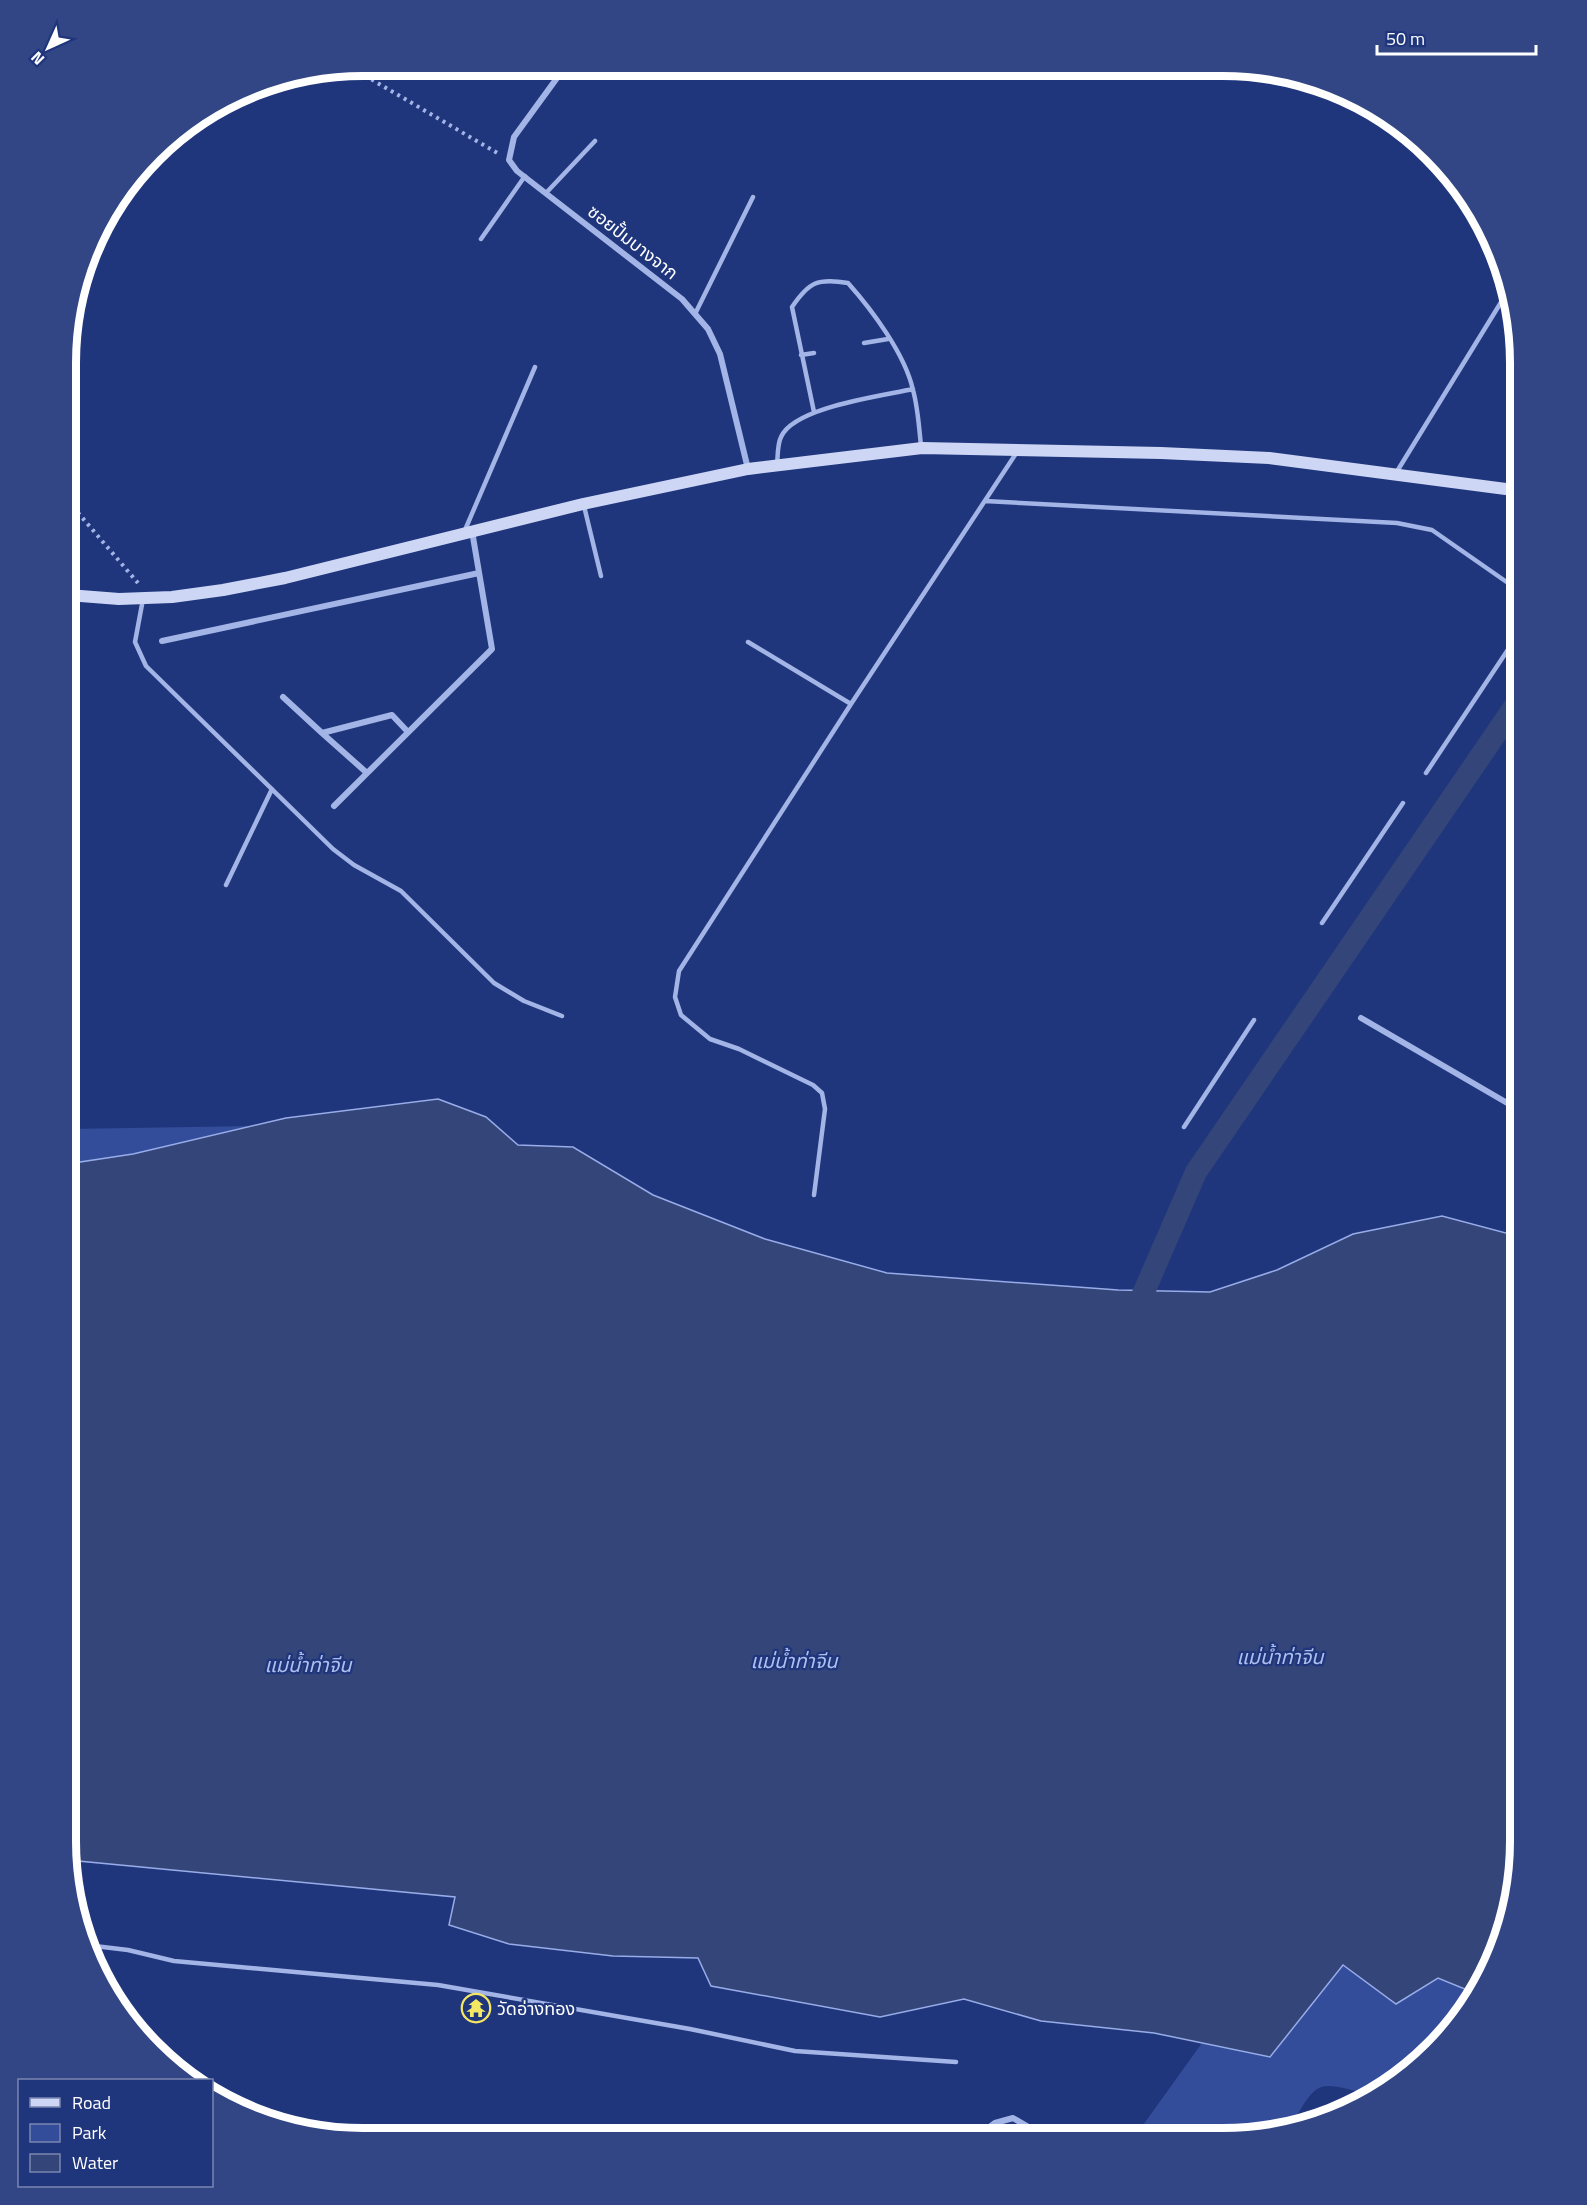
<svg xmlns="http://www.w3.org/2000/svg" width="1587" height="2205" viewBox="0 0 1587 2205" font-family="'Titillium Web','Noto Sans Thai',sans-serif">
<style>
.green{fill:#334d9b}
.water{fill:#344579;stroke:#97ace8;stroke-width:1.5}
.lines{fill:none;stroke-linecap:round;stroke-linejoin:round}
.canal{stroke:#344579;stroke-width:22}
.path{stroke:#a3b4e6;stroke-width:4;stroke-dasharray:3 4.5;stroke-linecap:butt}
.service{stroke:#a3b4e6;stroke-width:4.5}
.minor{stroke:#a3b4e6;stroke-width:6}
.secondary{stroke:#cdd7f5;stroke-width:12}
.labels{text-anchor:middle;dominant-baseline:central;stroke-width:4.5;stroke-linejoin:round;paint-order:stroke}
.street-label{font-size:18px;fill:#fff;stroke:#20367c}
.poi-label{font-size:18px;fill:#fff;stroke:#20367c;text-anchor:start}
.water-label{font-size:20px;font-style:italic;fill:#aebfee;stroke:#20367c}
.rim{fill:none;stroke:#fff;stroke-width:8}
</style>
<rect width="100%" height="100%" fill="#20367c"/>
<path class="green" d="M254,1126L133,1154L67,1164V1129Z
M1343,1965L1396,2004L1438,1978L1477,1994C1455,2038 1413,2070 1374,2096C1314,2080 1319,2078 1288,2131L1282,2133L1224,2139H1133L1202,2043L1270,2056Z"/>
<path class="water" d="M438,1099L486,1117L518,1145L573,1147L653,1195L765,1239L887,1273L1118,1290L1210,1292L1277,1270L1353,1234L1442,1216L1521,1237L1520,1861L1505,1938L1477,1994L1438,1978L1396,2004L1343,1965L1270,2057L1154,2033L1041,2021L964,1999L880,2017L711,1986L698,1958L613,1956L509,1944L449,1925L455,1897L68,1860L66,1842L67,1164L133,1154L286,1118Z"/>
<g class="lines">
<path class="canal" d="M1133,1317L1196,1172L1521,697"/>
<path class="path" d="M352,68L499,154
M68,501L138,583"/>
<path class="service" d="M546,193L595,141
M481,239L525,176
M695,314L753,197
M864,343L888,339
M801,355L814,353
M814,412L792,307C809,282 817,278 848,283C872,310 905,354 913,390C918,408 919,427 921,446
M777,465C778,457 777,445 781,437C794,407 882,396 913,389
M1396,473L1511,286
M985,501L1397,523L1432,530L1521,592
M584,506L601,576
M465,530L535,367
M143,599L135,642L146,666L333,849L354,865L401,891L494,983L524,1001L562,1016
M748,642L851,704
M1426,773L1521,630
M226,885L272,789
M1322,923L1403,803
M1184,1127L1254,1020
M814,1195L825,1109L822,1093L813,1085L739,1049L710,1039L681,1015L675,997L679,971L851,704L1017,452
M86,1945L128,1950L174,1961L438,1985L690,2029L795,2051L956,2062"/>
<path class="minor" d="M565,67L514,137L509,160L517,171L682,299L708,329L720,354L748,469
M162,641L479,573
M283,697L322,733L392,715L408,732
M322,733L367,773
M334,806L492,649L472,531
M1361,1018L1521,1111
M975,2138L995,2123L1013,2118L1049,2139"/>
<path class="secondary" d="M68,595L119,599L172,597L223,590L285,578L583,504L748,469L922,448L1161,453L1269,458L1521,491"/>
</g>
<defs>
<g id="temple-ring" transform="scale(1.5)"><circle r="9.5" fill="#20367c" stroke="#f4e764" stroke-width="1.5"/><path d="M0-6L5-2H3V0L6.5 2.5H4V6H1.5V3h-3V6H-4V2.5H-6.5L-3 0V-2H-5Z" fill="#f4e764"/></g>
</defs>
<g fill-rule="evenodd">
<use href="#temple-ring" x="476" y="2008"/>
</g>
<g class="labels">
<g class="street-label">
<text transform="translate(633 242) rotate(38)">ซอยปั้มบางจาก</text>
</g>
<g class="poi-label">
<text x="497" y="2008">วัดอ่างทอง</text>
</g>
<g class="water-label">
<text x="1280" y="1656">แม่น้ำท่าจีน</text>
<text x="794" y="1660">แม่น้ำท่าจีน</text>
<text x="308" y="1664">แม่น้ำท่าจีน</text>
</g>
</g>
<path d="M0 0H1587V2205H0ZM363 76H1223A287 287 0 0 1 1510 363V1841A287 287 0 0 1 1223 2128H363A287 287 0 0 1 76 1841V363A287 287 0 0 1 363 76Z" fill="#324686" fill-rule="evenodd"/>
<path class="rim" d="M363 76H1223A287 287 0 0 1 1510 363V1841A287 287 0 0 1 1223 2128H363A287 287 0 0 1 76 1841V363A287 287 0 0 1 363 76Z"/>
<rect x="18" y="2079" width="195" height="108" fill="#20367c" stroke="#7986b0" stroke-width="1.5"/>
<rect x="30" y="2098" width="30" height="9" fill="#cdd7f5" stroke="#7986b0" stroke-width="1.5"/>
<text x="72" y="2109" font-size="18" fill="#ffffff">Road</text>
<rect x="30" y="2124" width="30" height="18" fill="#334d9b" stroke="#7986b0" stroke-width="1.5"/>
<text x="72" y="2139" font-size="18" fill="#ffffff">Park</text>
<rect x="30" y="2154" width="30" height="18" fill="#344579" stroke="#7986b0" stroke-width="1.5"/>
<text x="72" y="2169" font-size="18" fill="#ffffff">Water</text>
<g transform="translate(48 48) rotate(225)" stroke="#20367c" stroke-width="4.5" paint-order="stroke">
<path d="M0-4.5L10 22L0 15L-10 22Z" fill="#ffffff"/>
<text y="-9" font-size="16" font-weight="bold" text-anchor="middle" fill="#ffffff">N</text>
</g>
<path d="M1377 45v9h159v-9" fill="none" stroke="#ffffff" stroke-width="3"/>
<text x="1386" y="45" font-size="18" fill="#ffffff" stroke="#20367c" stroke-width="4.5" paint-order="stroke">50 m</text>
</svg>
